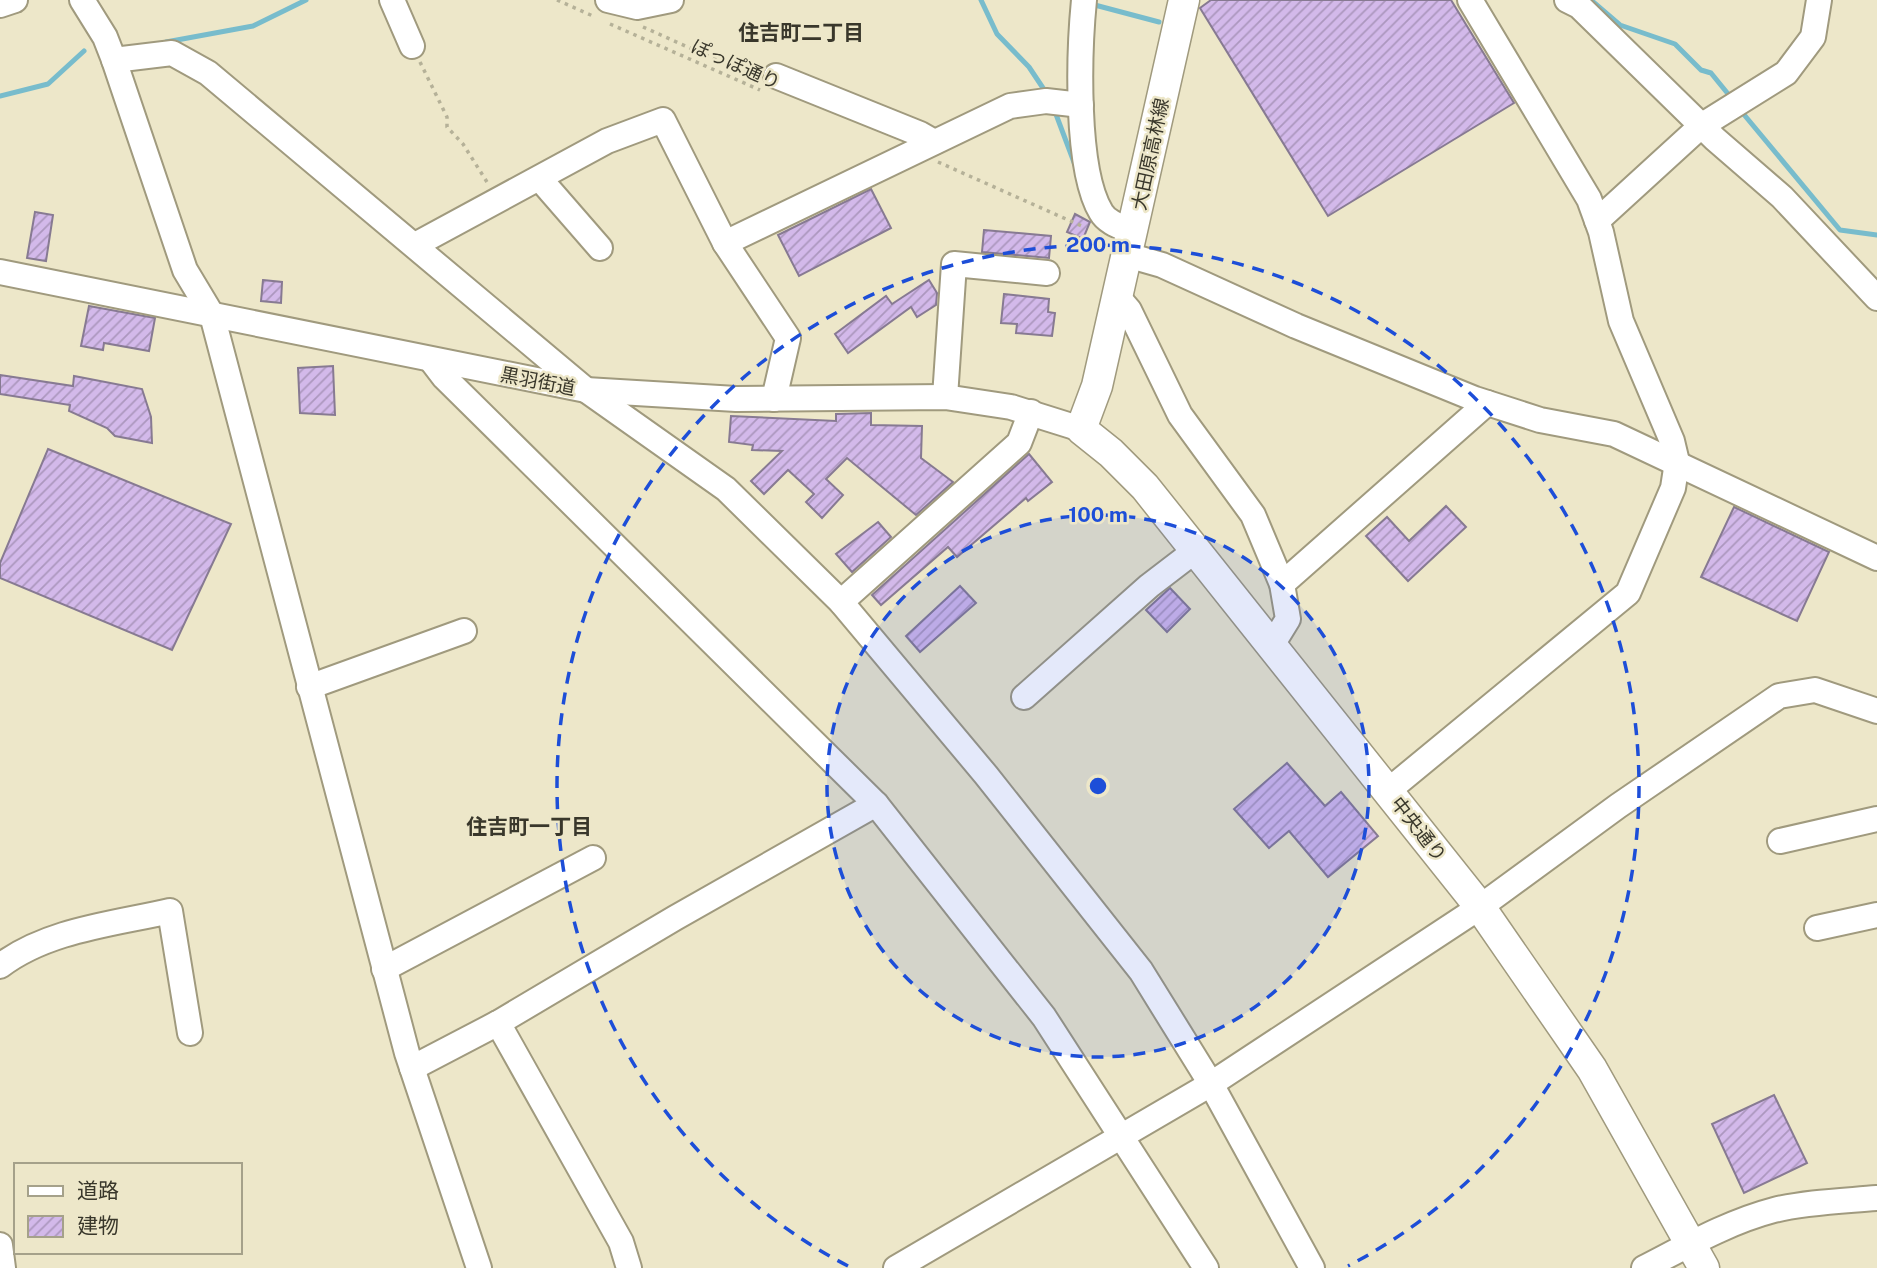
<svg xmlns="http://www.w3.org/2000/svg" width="1877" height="1268" viewBox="0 0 1877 1268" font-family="'Public Sans','Noto Sans JP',sans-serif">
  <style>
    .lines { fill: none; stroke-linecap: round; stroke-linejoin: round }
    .stream { stroke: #78bccc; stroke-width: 5 }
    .building { fill: url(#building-hatch); stroke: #877a92; stroke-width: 2 }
    .minor-casing { stroke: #a09a7e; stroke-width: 28 }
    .major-casing { stroke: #a09a7e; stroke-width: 33 }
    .path { stroke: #b5b198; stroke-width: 3.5; stroke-dasharray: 3.5 5; stroke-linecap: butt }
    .minor { stroke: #fff; stroke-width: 24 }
    .major { stroke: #fff; stroke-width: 30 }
    .ring { fill: none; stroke: #1d4ed8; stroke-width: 3.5; stroke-dasharray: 12 9 }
    .labels { text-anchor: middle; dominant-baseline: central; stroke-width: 5; stroke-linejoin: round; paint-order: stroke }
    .street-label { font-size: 19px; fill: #39372b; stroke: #ede7c9 }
    .neighbourhood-label { font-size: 21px; font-weight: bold; fill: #39372b; stroke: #ede7c9 }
    .centre { fill: #1d4ed8; stroke: #ede7c9; stroke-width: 3.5 }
    .ring-label { font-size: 21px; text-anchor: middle; font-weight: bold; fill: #1d4ed8; stroke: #ede7c9; stroke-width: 5; stroke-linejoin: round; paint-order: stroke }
  </style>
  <defs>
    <pattern id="building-hatch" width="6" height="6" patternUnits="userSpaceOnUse" patternTransform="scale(1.75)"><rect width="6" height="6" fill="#d3b9ea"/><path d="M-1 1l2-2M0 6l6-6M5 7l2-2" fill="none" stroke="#ac97be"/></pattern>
  </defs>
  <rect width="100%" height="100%" fill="#ede7c9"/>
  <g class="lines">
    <g class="stream">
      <path d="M981 0 997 34 1029 67 1047 94"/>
      <path d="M1591 0 1620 25 1675 44 1701 70 1711 73 1733 100"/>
      <path d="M1091 4 1159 22"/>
      <path d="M166 42 253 26 306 0"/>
      <path d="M0 96 48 84 84 51"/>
      <path d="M1054 109 1075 165"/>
      <path d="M1741 111 1840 230 1877 235"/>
    </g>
  </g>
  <g class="building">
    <path d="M1211 0H1451L1514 103 1328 216 1200 8Z"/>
    <path d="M871 189 891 228 799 276 778 235Z"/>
    <path d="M35 212 53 215 46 261 27 258Z"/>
    <path d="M1075 214 1090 222 1083 239 1067 232Z"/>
    <path d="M984 230 1051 236 1049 258 982 252Z"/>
    <path d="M263 280 282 282 281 303 261 301Z"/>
    <path d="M929 280 937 293 936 305 917 317 911 307 848 353 835 334 886 296 892 304Z"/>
    <path d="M1004 294 1049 299 1048 312 1055 313 1052 336 1016 333 1017 324 1001 323Z"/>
    <path d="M89 306 155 318 149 351 104 343 103 350 81 346Z"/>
    <path d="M333 366 335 415 300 413 298 368Z"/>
    <path d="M0 375 73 386 74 376 142 389 151 417 152 443 115 436 107 428 69 411 70 405 0 394Z"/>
    <path d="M871 413V425L922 426 921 458 953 482 916 515 847 458 826 479 843 495 822 518 806 502 814 494 788 470 764 494 751 481 782 451 752 450 753 445 729 442 731 416 836 421V414Z"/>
    <path d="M48 449 231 524 172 650 0 578V563Z"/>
    <path d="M1029 454 1052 482 1028 501 1026 498 957 557 948 547 881 605 872 595Z"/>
    <path d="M1446 506 1466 527 1408 581 1366 536 1387 517 1409 541Z"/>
    <path d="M1734 507 1829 552 1797 621 1701 577Z"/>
    <path d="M878 522 891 537 852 572 836 554Z"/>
    <path d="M960 586 976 603 920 652 906 636Z"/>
    <path d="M1170 588 1190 609 1167 632 1146 610Z"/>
    <path d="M1287 763 1325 806 1341 792 1378 836 1328 877 1289 831 1269 848 1234 809Z"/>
    <path d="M1774 1095 1807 1163 1744 1193 1712 1124Z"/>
  </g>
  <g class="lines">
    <defs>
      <g id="minor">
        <path d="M82 0 105 37 114 60 185 270 212 315 407 1053 479 1268"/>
        <path d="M392 0 412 46"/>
        <path d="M608 0 637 7 671 0"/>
        <path d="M1084 0C1079 51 1075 169 1101 212 1107 223 1122 227 1133 232"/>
        <path d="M1567 0 1579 6 1715 139 1782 197 1877 298"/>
        <path d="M0 5 15 0"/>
        <path d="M114 60 172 53 208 73 586 390 726 489 841 602 986 775 1141 971 1211 1084 1312 1268"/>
        <path d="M776 76 920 134 934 142"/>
        <path d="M540 179 600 248"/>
        <path d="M1597 221 1701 126 1786 73 1813 37 1819 0"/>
        <path d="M725 243 1010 106 1046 101 1081 105"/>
        <path d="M415 245 607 141 663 120 725 243 788 338 774 399"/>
        <path d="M1127 255 1162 265 1296 326 1475 399 1540 420 1614 434 1877 558"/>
        <path d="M0 272 586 390 736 399 945 397 1011 407 1081 429"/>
        <path d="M1117 296 1129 310 1180 415 1253 515 1282 584 1288 619 1272 645"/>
        <path d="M431 360 444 377 876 804 1044 1017 1206 1268"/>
        <path d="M945 397 954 264 1047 273"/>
        <path d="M1282 584 1487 403"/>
        <path d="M841 602 1019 443 1031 412"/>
        <path d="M309 687 464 631"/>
        <path d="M1024 697 1149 586 1196 550"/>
        <path d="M1389 790 1628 593 1673 488 1677 462 1672 441 1621 321 1601 232 1589 199 1470 0"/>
        <path d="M1780 841 1877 819"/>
        <path d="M1817 928 1877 915"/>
        <path d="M0 966C47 930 113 924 170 911L190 1033"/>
        <path d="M384 969 593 858"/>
        <path d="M498 1023 621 1242 629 1268"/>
        <path d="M412 1068 498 1023 675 918 876 804"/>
        <path d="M0 1245 3 1268"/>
        <path d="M896 1268 1211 1084 1480 907 1618 806 1779 696 1815 690 1877 711"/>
        <path d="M1644 1268C1685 1247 1728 1222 1774 1210 1807 1202 1843 1201 1877 1198"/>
      </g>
      <path id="major" d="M1184 0 1097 386 1081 429 1111 453 1145 487 1480 907 1592 1069 1704 1268"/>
    </defs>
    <use href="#minor" class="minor-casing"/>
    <use href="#major" class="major-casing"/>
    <g class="path">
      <path d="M557 0 593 16"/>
      <path d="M610 24 760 90"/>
      <path d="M643 27 757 78"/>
      <path d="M420 62 447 117V127L463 144 487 182"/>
      <path d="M938 162 1084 227"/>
    </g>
    <use href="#minor" class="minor"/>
    <use href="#major" class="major"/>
  </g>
  <circle cx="1098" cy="786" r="271" fill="#1d4ed8" fill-opacity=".12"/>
  <g class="ring">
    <circle cx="1098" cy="786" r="271"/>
    <path d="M848 1266A541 541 0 1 1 1348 1266"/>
  </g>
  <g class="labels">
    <g class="street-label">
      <text transform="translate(736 64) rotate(24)">ぽっぽ通り</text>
      <text transform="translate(1150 154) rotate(-78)">大田原高林線</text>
      <text transform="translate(538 381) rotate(11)">黒羽街道</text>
      <text transform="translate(1419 829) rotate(52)">中央通り</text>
    </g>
    <g class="neighbourhood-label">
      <text x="801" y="32">住吉町二丁目</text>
      <text x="529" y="826">住吉町一丁目</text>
    </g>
  </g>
  <circle cx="1098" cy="786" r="10" class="centre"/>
  <g class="ring-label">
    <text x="1098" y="252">200 m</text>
    <text x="1098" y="522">100 m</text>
  </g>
  <rect x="14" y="1163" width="228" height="91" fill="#ede7c9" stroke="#a5a18a" stroke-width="2"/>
  <rect x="28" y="1186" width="35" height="10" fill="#ffffff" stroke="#a5a18a" stroke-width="2"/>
  <text x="77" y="1198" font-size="21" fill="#39372b">道路</text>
  <rect x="28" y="1216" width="35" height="21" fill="url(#building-hatch)" stroke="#a5a18a" stroke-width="2"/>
  <text x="77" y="1233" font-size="21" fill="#39372b">建物</text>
</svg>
